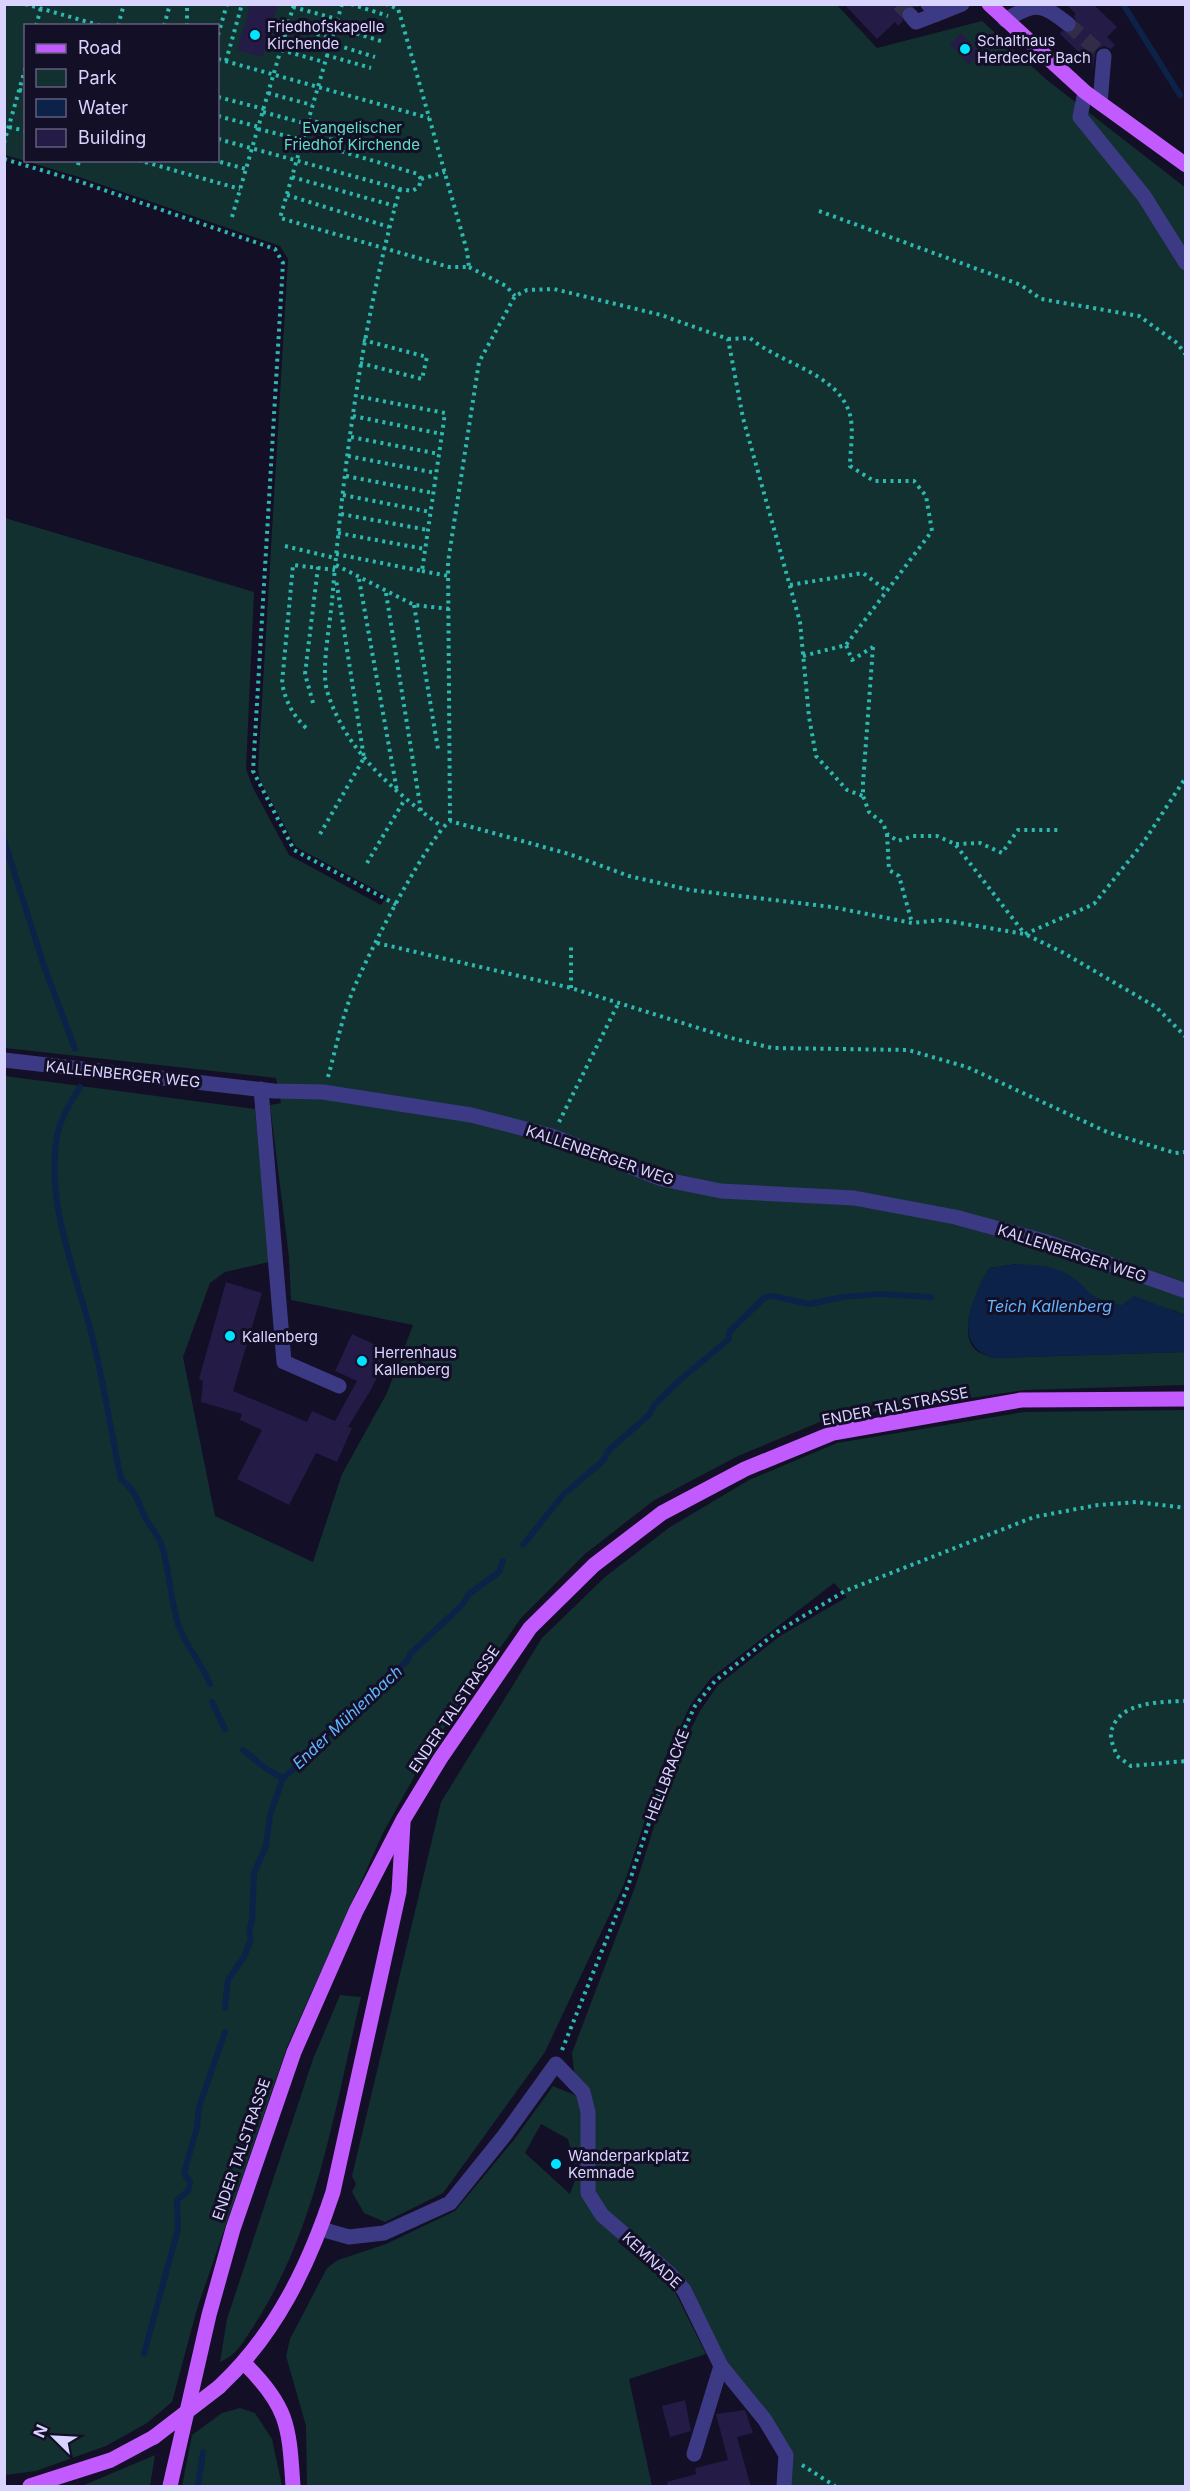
<svg xmlns="http://www.w3.org/2000/svg" width="1190" height="2491" viewBox="0 0 1190 2491" font-family="Inter,sans-serif">
  <style>
    .green { fill: #12302f; fill-rule: evenodd }
    .water { fill: #0c2248 }
    .lines { fill: none; stroke-linecap: round; stroke-linejoin: round }
    .stream { stroke: #0c2248; stroke-width: 6 }
    .building { fill: #241b47 }
    .minor-tunnel { stroke: #312d47; stroke-width: 15; stroke-dasharray: 15 8; stroke-linecap: butt }
    .path { stroke: #2fb8b0; stroke-width: 4; stroke-dasharray: 3 4.5; stroke-linecap: butt }
    .minor { stroke: #3d3a85; stroke-width: 15 }
    .major { stroke: #c25bff; stroke-width: 15 }
    .major-bridge { stroke: #c25bff; stroke-width: 15 }
    .poi-dot { fill: #00e5ff; stroke: #130f26; stroke-width: 2 }
    .labels { text-anchor: middle; dominant-baseline: central; stroke-width: 6; stroke-linejoin: round; paint-order: stroke }
    .poi-label { font-size: 15px; fill: #d9d4ff; stroke: #130f26; text-anchor: start }
    .park-label { font-size: 15px; fill: #5fe0c0; stroke: #130f26 }
    .street-label { font-size: 15px; fill: #d9d4ff; stroke: #130f26 }
    .water-label { font-size: 16px; font-style: italic; fill: #62b6ff; stroke: #130f26 }
  </style>
  <rect width="100%" height="100%" fill="#130f26"/>
  <g class="green">
    <path d="M4 5H837L877 48 982 21 1047 80 1186 188 1185 1315 1173 1310 1109 1304 1087 1293 1069 1275 1017 1264 989 1268C979 1286 955 1334 977 1351 981 1354 988 1356 994 1358L1185 1352V1385L1025 1390 827 1419 738 1456 653 1501 585 1554 521 1618 430 1748 383 1833 287 2047 197 2309 172 2402 147 2423 106 2446 36 2471 5 2475V1076L255 1109 269 1262 225 1272 210 1283 183 1357 215 1516 313 1562 342 1474 387 1393 413 1325 291 1300 289 1257 270 1105 281 1103 276 1078 5 1048V518L254 592 246 769 253 788 289 855 381 905 387 896 296 847 260 781 258 769 288 259 280 246 79 177 5 155ZM26 26H218V160H26Z"/>
    <path d="M1185 1410V2486H790L769 2417 725 2362 684 2279 625 2231 618 2242 673 2288 706 2354 629 2379 652 2486H307L306 2426 286 2356 290 2339 327 2268 338 2260 386 2244 455 2211 513 2141 553 2086 577 2096 572 2053 635 1887 675 1760 700 1711 718 1685 780 1636 847 1597 834 1583 711 1678 691 1704 666 1756 624 1884 545 2052 443 2193 385 2222 364 2213 352 2192 356 2184 352 2176 441 1802 542 1638 605 1577 670 1527 749 1480 837 1443 1024 1412ZM541 2124 568 2139 577 2175 570 2194 525 2153Z"/>
    <path d="M340 1995 361 1997C335 2108 317 2230 253 2327 243 2342 237 2355 220 2362L227 2319 313 2059Z"/>
    <path d="M240 2408 255 2413 272 2439 282 2486H182L192 2435 222 2413Z"/>
    <path d="M155 2455 150 2486H82Z"/>
  </g>
  <path class="water" d="M1017 1264C1034 1265 1054 1265 1069 1275 1091 1288 1089 1303 1122 1305L1134 1296 1185 1315V1352L994 1358C949 1345 973 1296 989 1268Z"/>
  <g class="lines">
    <g class="stream">
      <path d="M1123 4 1180 95"/>
      <path d="M4 840 44 966 75 1049"/>
      <path d="M80 1087C71 1101 60 1120 57 1136 45 1202 76 1273 92 1336 104 1383 111 1432 121 1479 138 1494 136 1499 145 1517 150 1527 158 1535 162 1546 170 1572 170 1600 179 1627 187 1648 202 1663 210 1684"/>
      <path d="M523 1545 563 1495 603 1461 609 1450 649 1415 655 1404 681 1379 729 1339V1332L765 1297 773 1296 809 1304 843 1297 879 1294 931 1297"/>
      <path d="M212 1702 225 1729"/>
      <path d="M243 1750 268 1770 283 1778"/>
      <path d="M225 2008 228 1980 244 1957 251 1939 249 1931 252 1920 254 1873 266 1846 270 1815 283 1778 311 1754 330 1732 407 1661 410 1654 462 1605 469 1594 499 1572 503 1561"/>
      <path d="M144 2354 178 2229 177 2200 188 2191 190 2182 184 2173 197 2127 199 2107 225 2032"/>
      <path d="M198 2486 203 2452"/>
    </g>
  </g>
  <g class="building">
    <path d="M251 4H278L262 57 237 50Z"/>
    <path d="M844 4H918L919 7H904L901 12 903 21 898 26 895 22 877 39Z"/>
    <path d="M1066 4H1093L1117 27 1107 37 1115 45 1111 49 1104 46 1096 50 1093 66 1060 34 1062 31 1072 33 1078 26 1074 16 1076 14Z"/>
    <path d="M961 33 980 53 969 64 950 44Z"/>
    <path d="M226 1282 262 1293 233 1391 307 1422 312 1411 335 1421 357 1381 335 1371 352 1334 389 1351 372 1388 348 1427 352 1428 337 1462 316 1453 289 1505 237 1479 262 1430 240 1420 242 1414 201 1402 203 1381 199 1379Z"/>
    <path d="M685 2400 691 2431 670 2437 662 2406Z"/>
    <path d="M745 2410 753 2433 737 2437 751 2487H668L667 2482 696 2474 695 2468 728 2460 716 2414Z"/>
  </g>
  <g class="lines">
    <g class="minor-tunnel">
      <path d="M899 4 910 15"/>
      <path d="M1068 24 1104 56"/>
    </g>
    <g class="path">
      <path d="M25 4 102 26"/>
      <path d="M342 4 280 218 449 267H469L467 251 400 15 398 9 386 4"/>
      <path d="M351 4 388 16"/>
      <path d="M293 7 337 19"/>
      <path d="M36 26 42 4"/>
      <path d="M118 26 124 4"/>
      <path d="M164 26 170 4"/>
      <path d="M187 26V4"/>
      <path d="M288 26 331 38"/>
      <path d="M335 27 381 41"/>
      <path d="M218 35 227 4"/>
      <path d="M330 43 375 57"/>
      <path d="M281 50 324 62"/>
      <path d="M326 55 371 68"/>
      <path d="M218 59 429 118"/>
      <path d="M226 61 242 4"/>
      <path d="M19 90 26 91"/>
      <path d="M268 93 312 105"/>
      <path d="M218 97 264 109"/>
      <path d="M263 112 307 124"/>
      <path d="M218 116 259 127"/>
      <path d="M9 127 26 131"/>
      <path d="M258 129 303 140"/>
      <path d="M218 139 400 189 412 191 419 187 421 179 418 174 330 148 333 126 309 120"/>
      <path d="M4 143 26 66"/>
      <path d="M4 159 78 181 275 249 283 263 253 771 294 850 397 905"/>
      <path d="M138 160 240 189"/>
      <path d="M213 160 246 169"/>
      <path d="M78 165 79 160"/>
      <path d="M292 177 395 206"/>
      <path d="M421 179 445 172"/>
      <path d="M400 189C362 323 344 461 332 601 330 625 321 669 327 691 346 752 393 790 442 827"/>
      <path d="M287 195 389 227"/>
      <path d="M819 211 1021 285 1041 299 1139 316 1177 343 1186 355"/>
      <path d="M232 217 294 4"/>
      <path d="M469 267 506 286 515 296"/>
      <path d="M728 339 750 338C780 364 839 373 850 415 854 430 850 451 850 466L874 481H914L926 496 932 531 846 645"/>
      <path d="M360 363 422 379 427 357 363 340"/>
      <path d="M353 416 442 434"/>
      <path d="M351 437 439 454"/>
      <path d="M348 456 436 473"/>
      <path d="M346 476 433 493"/>
      <path d="M343 495 430 512"/>
      <path d="M341 514 428 530"/>
      <path d="M338 533 425 549"/>
      <path d="M285 546 335 558"/>
      <path d="M336 554 422 571 445 413 356 396"/>
      <path d="M336 565 414 605 450 609"/>
      <path d="M422 571 449 576"/>
      <path d="M359 579 397 791"/>
      <path d="M790 585 863 573 887 591"/>
      <path d="M386 593 421 811"/>
      <path d="M414 605 438 749"/>
      <path d="M873 647 863 783V796L869 812 883 823 887 834 898 841 913 836H937L955 844 1024 933"/>
      <path d="M803 656 846 645 852 660 873 647"/>
      <path d="M313 703 305 674 318 567"/>
      <path d="M306 728C292 714 286 702 282 683L293 565 335 570"/>
      <path d="M450 821 448 562 479 362 515 296 527 290 554 289 661 315 728 339 743 418 800 622 809 717 816 756 847 790 863 796"/>
      <path d="M320 834 364 758 336 579"/>
      <path d="M887 834 889 870 899 876 912 923"/>
      <path d="M956 844 980 843 1002 853 1018 830H1058"/>
      <path d="M367 863 405 799"/>
      <path d="M1025 934 1094 904 1143 843 1186 777"/>
      <path d="M377 943 571 988 727 1037 772 1048 908 1050 967 1067 1107 1132 1175 1153 1186 1152"/>
      <path d="M571 988V945"/>
      <path d="M328 1077C335 1052 340 1026 349 1001 360 968 426 840 450 821L569 854 629 876 690 890 832 907 912 923 941 920 1025 934 1062 952 1156 1007 1186 1037"/>
      <path d="M559 1122 618 1004"/>
      <path d="M1186 1701C1161 1702 1117 1701 1111 1733 1110 1740 1115 1750 1117 1756L1131 1766 1186 1761"/>
      <path d="M562 2050 628 1886 671 1757 695 1706 715 1681 777 1632 845 1591 1034 1517 1098 1505 1137 1502 1186 1508"/>
      <path d="M802 2465 835 2486"/>
    </g>
    <g class="minor">
      <path d="M928 4 937 14 962 4"/>
      <path d="M910 15 916 22 937 14"/>
      <path d="M1005 20C1036 3 1040 2 1068 24"/>
      <path d="M1085 92 1080 117 1144 196 1186 263"/>
      <path d="M1100 103 1104 56"/>
      <path d="M4 1060 274 1091 323 1092 471 1115 552 1136 662 1179 721 1191 854 1198 955 1217 1047 1242 1186 1291"/>
      <path d="M261 1089 284 1362 339 1386"/>
      <path d="M321 2229 349 2237 384 2233 450 2203 504 2136 556 2064 583 2092 588 2112V2193L602 2215 669 2273 684 2290 721 2366 765 2420 786 2455 784 2486"/>
      <path d="M694 2454 721 2366"/>
    </g>
    <g class="major">
      <path d="M989 4 1085 92 1186 165"/>
      <path d="M244 2363C289 2407 289 2427 293 2486"/>
      <path d="M219 2387C276 2334 309 2265 333 2192L399 1892 403 1823"/>
      <path d="M30 2486 111 2460 154 2437"/>
      <path d="M170 2486 209 2315 233 2229 294 2052 356 1911 403 1820 440 1759 530 1628 594 1565 662 1513 745 1469 833 1433 1021 1400 1186 1399"/>
    </g>
    <path class="major-bridge" d="M154 2437 219 2387"/>
  </g>
  <g class="poi-dot">
    <circle cx="255" cy="35" r="6"/>
    <circle cx="965" cy="49" r="6"/>
    <circle cx="230" cy="1336" r="6"/>
    <circle cx="362" cy="1361" r="6"/>
    <circle cx="556" cy="2164" r="6"/>
  </g>
  <g class="labels">
    <g class="poi-label">
      <text x="267" y="26">Friedhofskapelle<tspan x="267" dy="17">Kirchende</tspan></text>
      <text x="977" y="40">Schalthaus<tspan x="977" dy="17">Herdecker Bach</tspan></text>
      <text x="242" y="1336">Kallenberg</text>
      <text x="374" y="1352">Herrenhaus<tspan x="374" dy="17">Kallenberg</tspan></text>
      <text x="568" y="2155">Wanderparkplatz<tspan x="568" dy="17">Kemnade</tspan></text>
    </g>
    <g class="park-label">
      <text x="352" y="127">Evangelischer<tspan x="352" dy="17">Friedhof Kirchende</tspan></text>
    </g>
    <g class="street-label">
      <text transform="translate(123 1074) rotate(6)">KALLENBERGER WEG</text>
      <text transform="translate(600 1155) rotate(19)">KALLENBERGER WEG</text>
      <text transform="translate(1072 1253) rotate(18)">KALLENBERGER WEG</text>
      <text transform="translate(895 1406) rotate(-11)">ENDER TALSTRASSE</text>
      <text transform="translate(454 1709) rotate(-56)">ENDER TALSTRASSE</text>
      <text transform="translate(667 1775) rotate(-69)">HELLBRACKE</text>
      <text transform="translate(241 2149) rotate(-71)">ENDER TALSTRASSE</text>
      <text transform="translate(652 2260) rotate(43)">KEMNADE</text>
    </g>
    <g class="water-label">
      <text x="1049" y="1306">Teich Kallenberg</text>
      <text transform="translate(347 1717) rotate(-43)">Ender Mühlenbach</text>
    </g>
  </g>
  <rect width="1190" height="2491" fill="none" stroke="#d9d4ff" stroke-width="12"/>
  <rect x="24" y="24" width="195" height="138" fill="#130f26" stroke="#625e7d" stroke-width="1.5"/>
  <rect x="36" y="44" width="30" height="9" fill="#c25bff" stroke="#625e7d" stroke-width="1.5"/>
  <text x="78" y="54" font-size="18" fill="#d9d4ff">Road</text>
  <rect x="36" y="69" width="30" height="18" fill="#12302f" stroke="#625e7d" stroke-width="1.5"/>
  <text x="78" y="84" font-size="18" fill="#d9d4ff">Park</text>
  <rect x="36" y="99" width="30" height="18" fill="#0c2248" stroke="#625e7d" stroke-width="1.5"/>
  <text x="78" y="114" font-size="18" fill="#d9d4ff">Water</text>
  <rect x="36" y="129" width="30" height="18" fill="#241b47" stroke="#625e7d" stroke-width="1.5"/>
  <text x="78" y="144" font-size="18" fill="#d9d4ff">Building</text>
  <g transform="translate(54 2437) rotate(294)" stroke="#130f26" stroke-width="4.5" paint-order="stroke">
  <path d="M0-4.5L10 22L0 15L-10 22Z" fill="#d9d4ff"/>
  <text y="-9" font-size="16" font-weight="bold" text-anchor="middle" fill="#d9d4ff">N</text>
  </g>
</svg>
